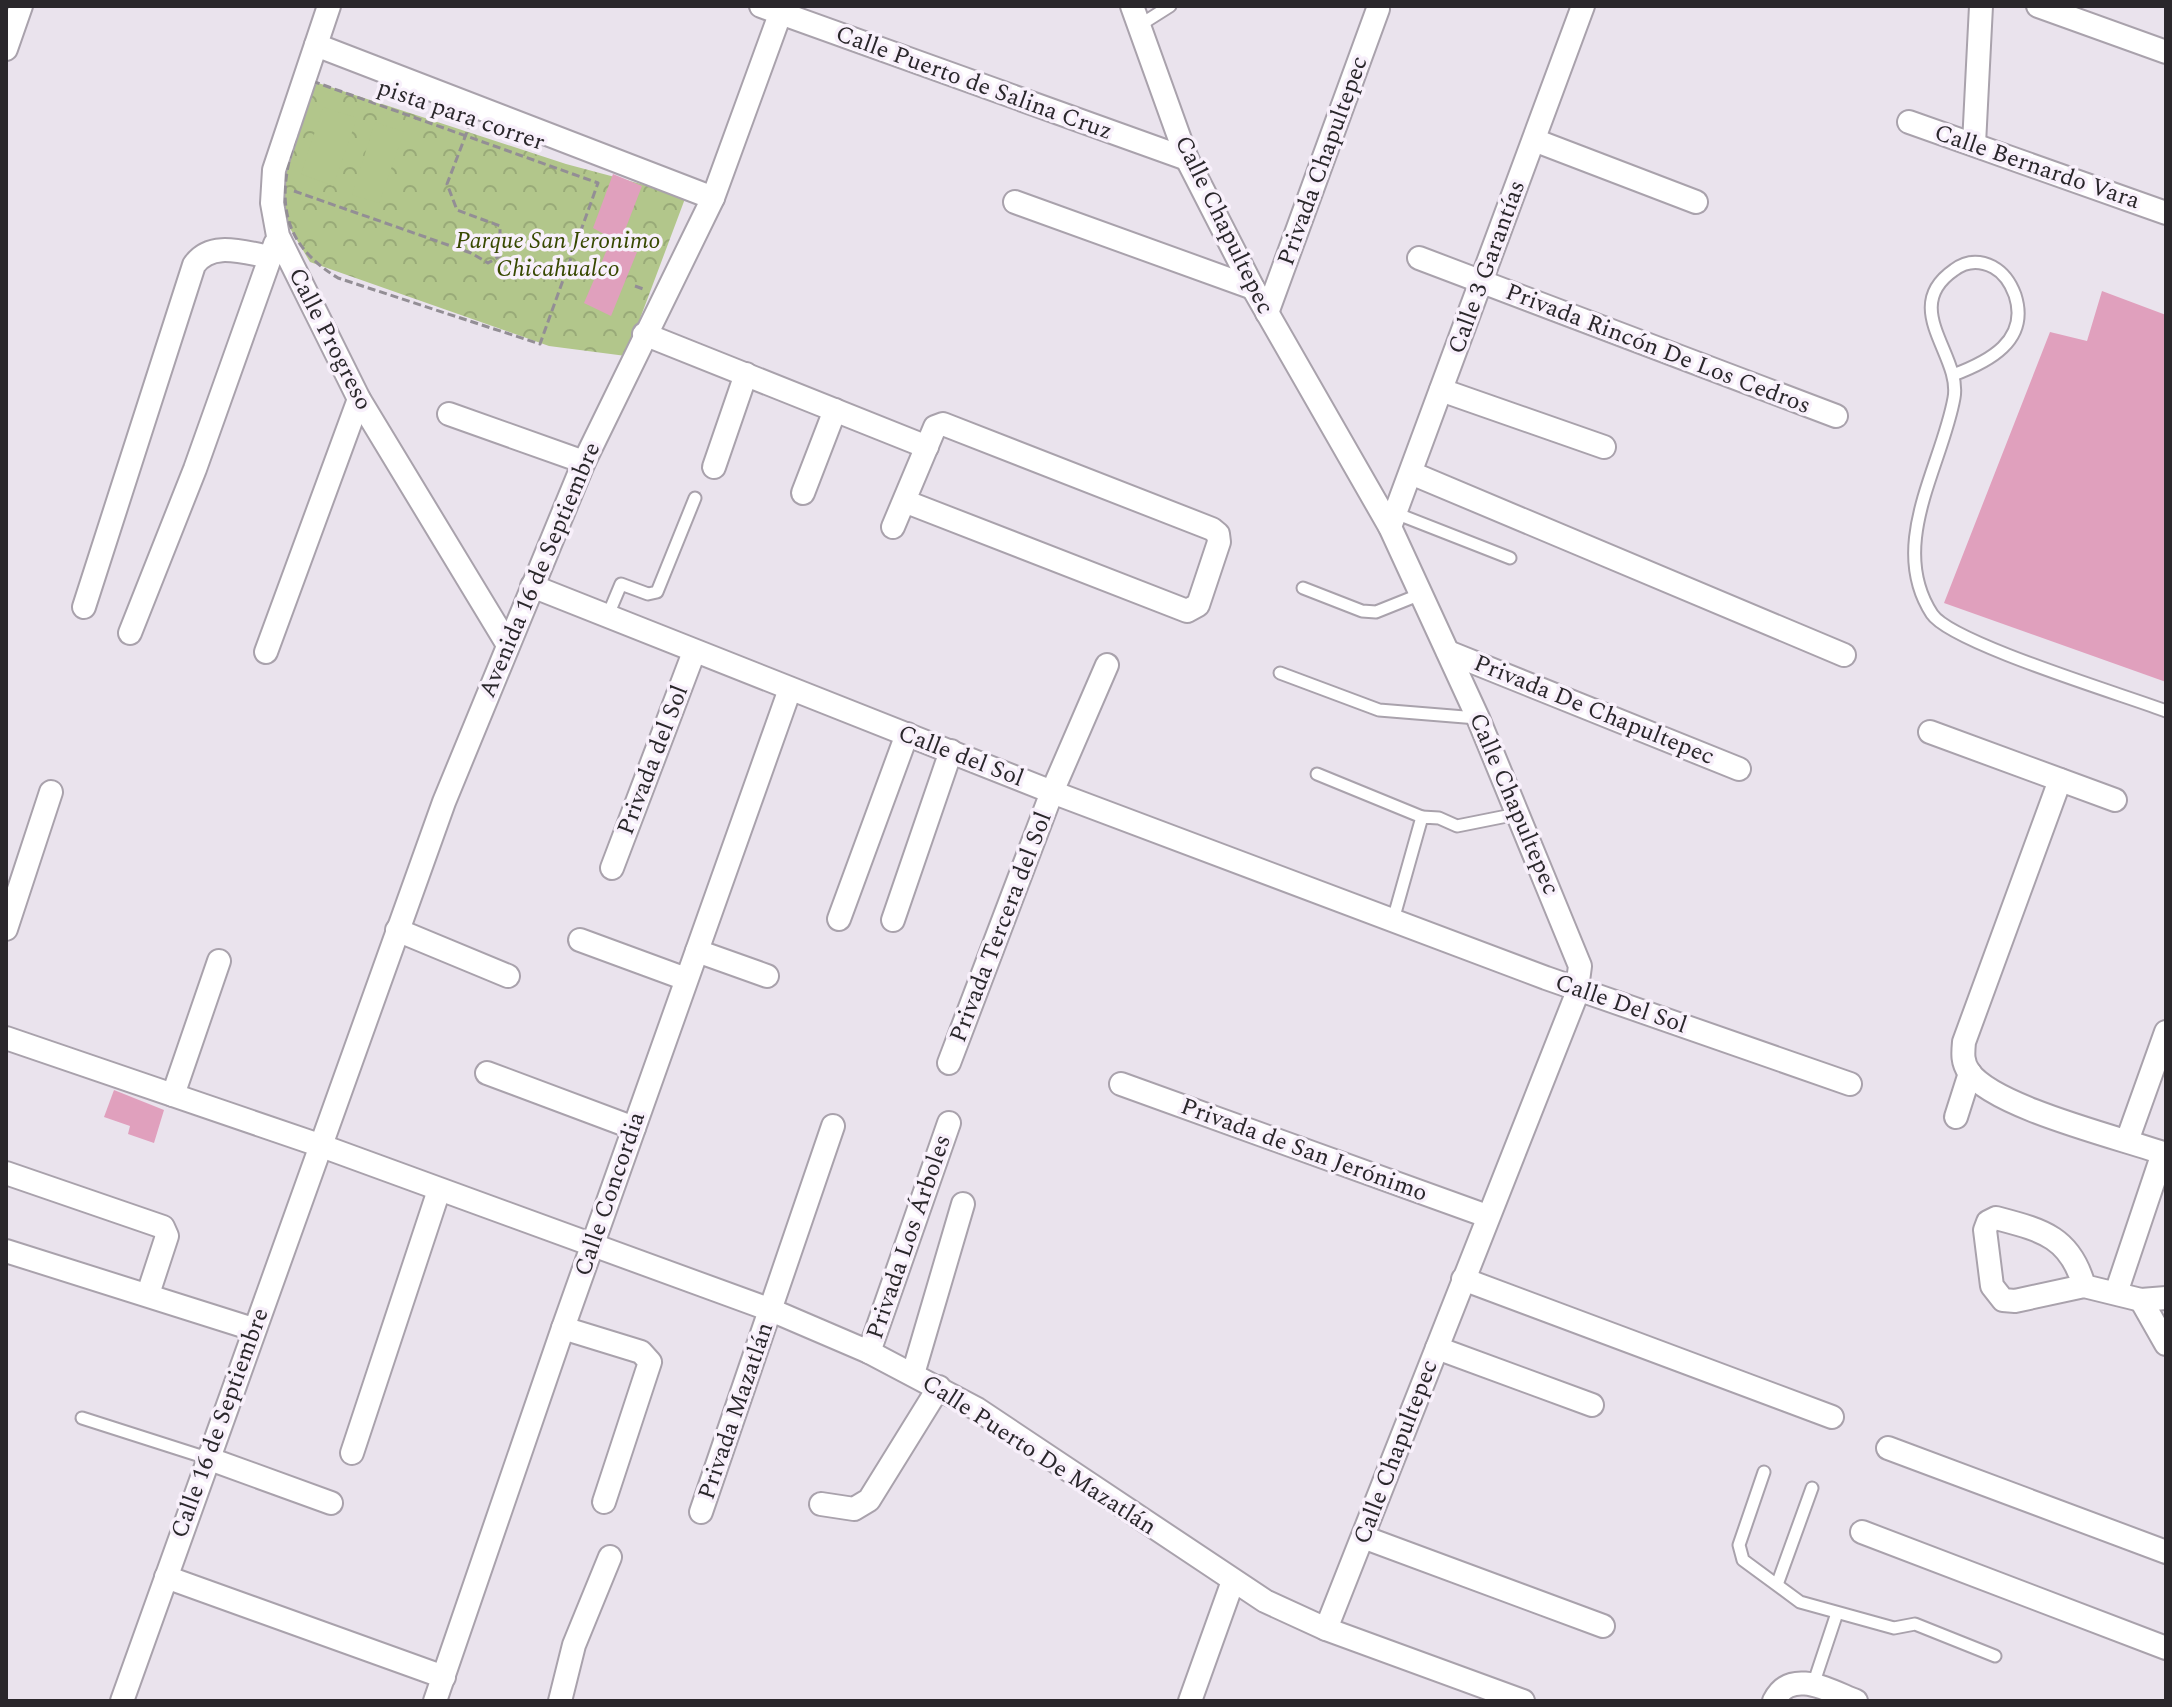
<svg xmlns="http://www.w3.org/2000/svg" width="2172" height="1707" viewBox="0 0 2172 1707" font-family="Spectral,serif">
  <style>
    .park { fill: url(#park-crowns) }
    .pitch { fill: #b2c68b }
    .building { fill: #e0a0bd }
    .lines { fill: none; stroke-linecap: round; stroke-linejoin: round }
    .service-casing { stroke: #a9a2ac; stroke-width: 15 }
    .minor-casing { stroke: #a9a2ac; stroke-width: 26 }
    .path { stroke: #938e95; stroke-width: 3; stroke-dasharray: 8 4; stroke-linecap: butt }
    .service { stroke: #fff; stroke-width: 11 }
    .minor { stroke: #fff; stroke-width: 22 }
    .labels { text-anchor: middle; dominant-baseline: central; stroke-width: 7; stroke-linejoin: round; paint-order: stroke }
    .street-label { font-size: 24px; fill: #2a272b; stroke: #f8f0fb }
    .park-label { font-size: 24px; font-style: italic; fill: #374800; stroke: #f8f0fb }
  </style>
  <defs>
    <pattern id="park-crowns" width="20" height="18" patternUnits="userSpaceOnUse" patternTransform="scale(2)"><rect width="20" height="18" fill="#b2c68b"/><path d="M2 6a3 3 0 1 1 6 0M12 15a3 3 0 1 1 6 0" fill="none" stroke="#99aa78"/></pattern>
  </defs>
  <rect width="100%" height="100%" fill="#eae3ed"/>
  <path class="park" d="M312 81 566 164 686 196 626 356 549 346 310 262 288 225 280 192Z"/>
  <g class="pitch">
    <path d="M323 107 357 118 333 186 301 174Z"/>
    <path d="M375 122 404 132 379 203 352 195Z"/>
  </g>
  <g class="building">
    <path d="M613 174 642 186 620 243 593 228Z"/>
    <path d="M608 247 637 252 611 316 584 303Z"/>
    <path d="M2102 291 2166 315V682L1944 603 2050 332 2087 341Z"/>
    <path d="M114 1090 164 1110 154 1143 128 1134 130 1126 104 1117Z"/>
  </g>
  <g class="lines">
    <defs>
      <g id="service">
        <path d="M1140 25 1170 6"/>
        <path d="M1953 375C1988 362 2030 341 2015 295 2011 284 2004 273 1993 267 1979 260 1966 261 1954 270 1899 308 1962 355 1954 398 1942 466 1887 545 1932 614 1951 643 2124 695 2166 711"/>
        <path d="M1395 513 1510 558"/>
        <path d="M1303 588 1362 611 1376 612 1421 594"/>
        <path d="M608 615 621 584 648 594 657 592 695 498"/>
        <path d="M1280 673 1379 710 1477 718"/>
        <path d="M1317 774 1422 817"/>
        <path d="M1393 920 1422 817 1439 818 1457 826 1517 814"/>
        <path d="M82 1418 207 1458"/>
        <path d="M1764 1472 1739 1545 1743 1560 1800 1602 1894 1628 1915 1624 1995 1656"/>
        <path d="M1778 1582 1812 1488"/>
        <path d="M1813 1685 1837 1613"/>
      </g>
      <g id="minor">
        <path d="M329 6 274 170 272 203 278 236 359 399 508 645"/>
        <path d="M761 6 1187 159"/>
        <path d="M1132 6 1187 159 1253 288 1390 527 1478 718 1580 966 1576 996 1326 1629"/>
        <path d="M2038 6 2166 52"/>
        <path d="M316 45 713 198"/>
        <path d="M6 49 21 6"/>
        <path d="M1909 122 2166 213"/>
        <path d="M1534 140 1696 202"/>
        <path d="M1974 144 1981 6"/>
        <path d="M1015 202 1253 288"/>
        <path d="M1419 258 1836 416"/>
        <path d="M1267 313 1378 9"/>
        <path d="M644 334 927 447"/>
        <path d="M1441 390 1604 447"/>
        <path d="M449 414 584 462"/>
        <path d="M714 467 746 374"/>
        <path d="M1411 473 1844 655"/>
        <path d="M803 493 835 410"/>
        <path d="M893 527 935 427 943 424 1212 529 1218 534 1219 542 1198 605 1187 611 904 501"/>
        <path d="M1390 527 1583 6"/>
        <path d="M532 586 1052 792 1546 978 1850 1084"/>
        <path d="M84 607 194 265C211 240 245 253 271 257"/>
        <path d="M130 633 195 469 275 244"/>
        <path d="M266 652 359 399"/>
        <path d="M1448 652 1739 769"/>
        <path d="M1930 732 2115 800"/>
        <path d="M2060 780 1964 1042C1963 1053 1962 1062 1969 1072 1995 1108 2121 1138 2166 1154"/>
        <path d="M612 868 694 652"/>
        <path d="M839 919 907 734"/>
        <path d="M893 920 951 751"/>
        <path d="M6 929 51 792"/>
        <path d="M397 930 508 976"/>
        <path d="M580 940 686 979"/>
        <path d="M697 951 767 976"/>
        <path d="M6 1038 319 1145 771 1310 869 1352 977 1409 1265 1601 1326 1629 1523 1701"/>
        <path d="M949 1063 1052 792 1107 665"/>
        <path d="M487 1073 634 1128"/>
        <path d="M1121 1084 1487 1216"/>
        <path d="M173 1095 219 961"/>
        <path d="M1956 1117 1970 1073"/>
        <path d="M2127 1141 2166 1032"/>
        <path d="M6 1173 163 1227 167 1236 148 1294"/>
        <path d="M6 1251 253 1329"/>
        <path d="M1463 1279 1832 1417"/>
        <path d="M2084 1286C2070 1236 2041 1230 1996 1218L1988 1222 1985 1230 1992 1286 2003 1300 2015 1301 2084 1286 2141 1300 2166 1298"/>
        <path d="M2116 1293 2163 1153"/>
        <path d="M2141 1300 2166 1344"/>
        <path d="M563 1328 641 1352 650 1362 604 1502"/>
        <path d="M1437 1348 1592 1405"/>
        <path d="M869 1352 949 1123"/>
        <path d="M913 1374 963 1204"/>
        <path d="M1888 1448 2166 1552"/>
        <path d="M352 1453 439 1190"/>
        <path d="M207 1458 331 1503"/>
        <path d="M821 1504 854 1509 869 1500 939 1387"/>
        <path d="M701 1512 833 1126"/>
        <path d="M1862 1532 2166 1648"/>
        <path d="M1363 1537 1603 1626"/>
        <path d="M166 1577 444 1677"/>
        <path d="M122 1701 444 802 584 462 713 198 783 6"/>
        <path d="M435 1701 563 1328 790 689"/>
        <path d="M560 1701 574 1645 610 1557"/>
        <path d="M1190 1701 1233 1581"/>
        <path d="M1774 1701C1791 1667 1830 1691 1856 1701"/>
      </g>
    </defs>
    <use href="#service" class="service-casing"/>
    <use href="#minor" class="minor-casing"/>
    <g class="path">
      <path d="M312 81 598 183 540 344 338 278C253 226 291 158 312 81Z"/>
      <path d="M294 191 471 253 488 263 500 256V226L457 210 447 184 470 124"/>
      <path d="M635 286 646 290"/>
    </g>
    <use href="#service" class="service"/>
    <use href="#minor" class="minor"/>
  </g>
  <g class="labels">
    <g class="street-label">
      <text transform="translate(974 83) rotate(20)">Calle Puerto de Salina Cruz</text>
      <text transform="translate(461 115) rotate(19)">pista para correr</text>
      <text transform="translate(1323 161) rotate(-70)">Privada Chapultepec</text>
      <text transform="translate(2037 167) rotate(19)">Calle Bernardo Vara</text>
      <text transform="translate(1224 225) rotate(64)">Calle Chapultepec</text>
      <text transform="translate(1487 267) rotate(-70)">Calle 3 Garantías</text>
      <text transform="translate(330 339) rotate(63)">Calle Progreso</text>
      <text transform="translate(1658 349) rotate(21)">Privada Rincón De Los Cedros</text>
      <text transform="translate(540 570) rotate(-67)">Avenida 16 de Septiembre</text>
      <text transform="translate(1594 710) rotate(22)">Privada De Chapultepec</text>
      <text transform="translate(961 756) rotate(21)">Calle del Sol</text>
      <text transform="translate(653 760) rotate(-69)">Privada del Sol</text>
      <text transform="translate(1514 804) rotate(67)">Calle Chapultepec</text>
      <text transform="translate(1001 927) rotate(-69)">Privada Tercera del Sol</text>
      <text transform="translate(1621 1004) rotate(19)">Calle Del Sol</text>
      <text transform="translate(1304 1150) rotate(20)">Privada de San Jerónimo</text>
      <text transform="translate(610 1194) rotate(-71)">Calle Concordia</text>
      <text transform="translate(909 1237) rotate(-71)">Privada Los Árboles</text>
      <text transform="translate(736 1411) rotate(-71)">Privada Mazatlán</text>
      <text transform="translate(220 1423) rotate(-70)">Calle 16 de Septiembre</text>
      <text transform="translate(1396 1452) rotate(-69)">Calle Chapultepec</text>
      <text transform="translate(1039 1455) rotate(33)">Calle Puerto De Mazatlán</text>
    </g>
    <g class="park-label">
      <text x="558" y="241">Parque San Jeronimo<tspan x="558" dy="28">Chicahualco</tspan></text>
    </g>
  </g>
  <rect width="2172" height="1707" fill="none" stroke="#2a272b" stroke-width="16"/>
</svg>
